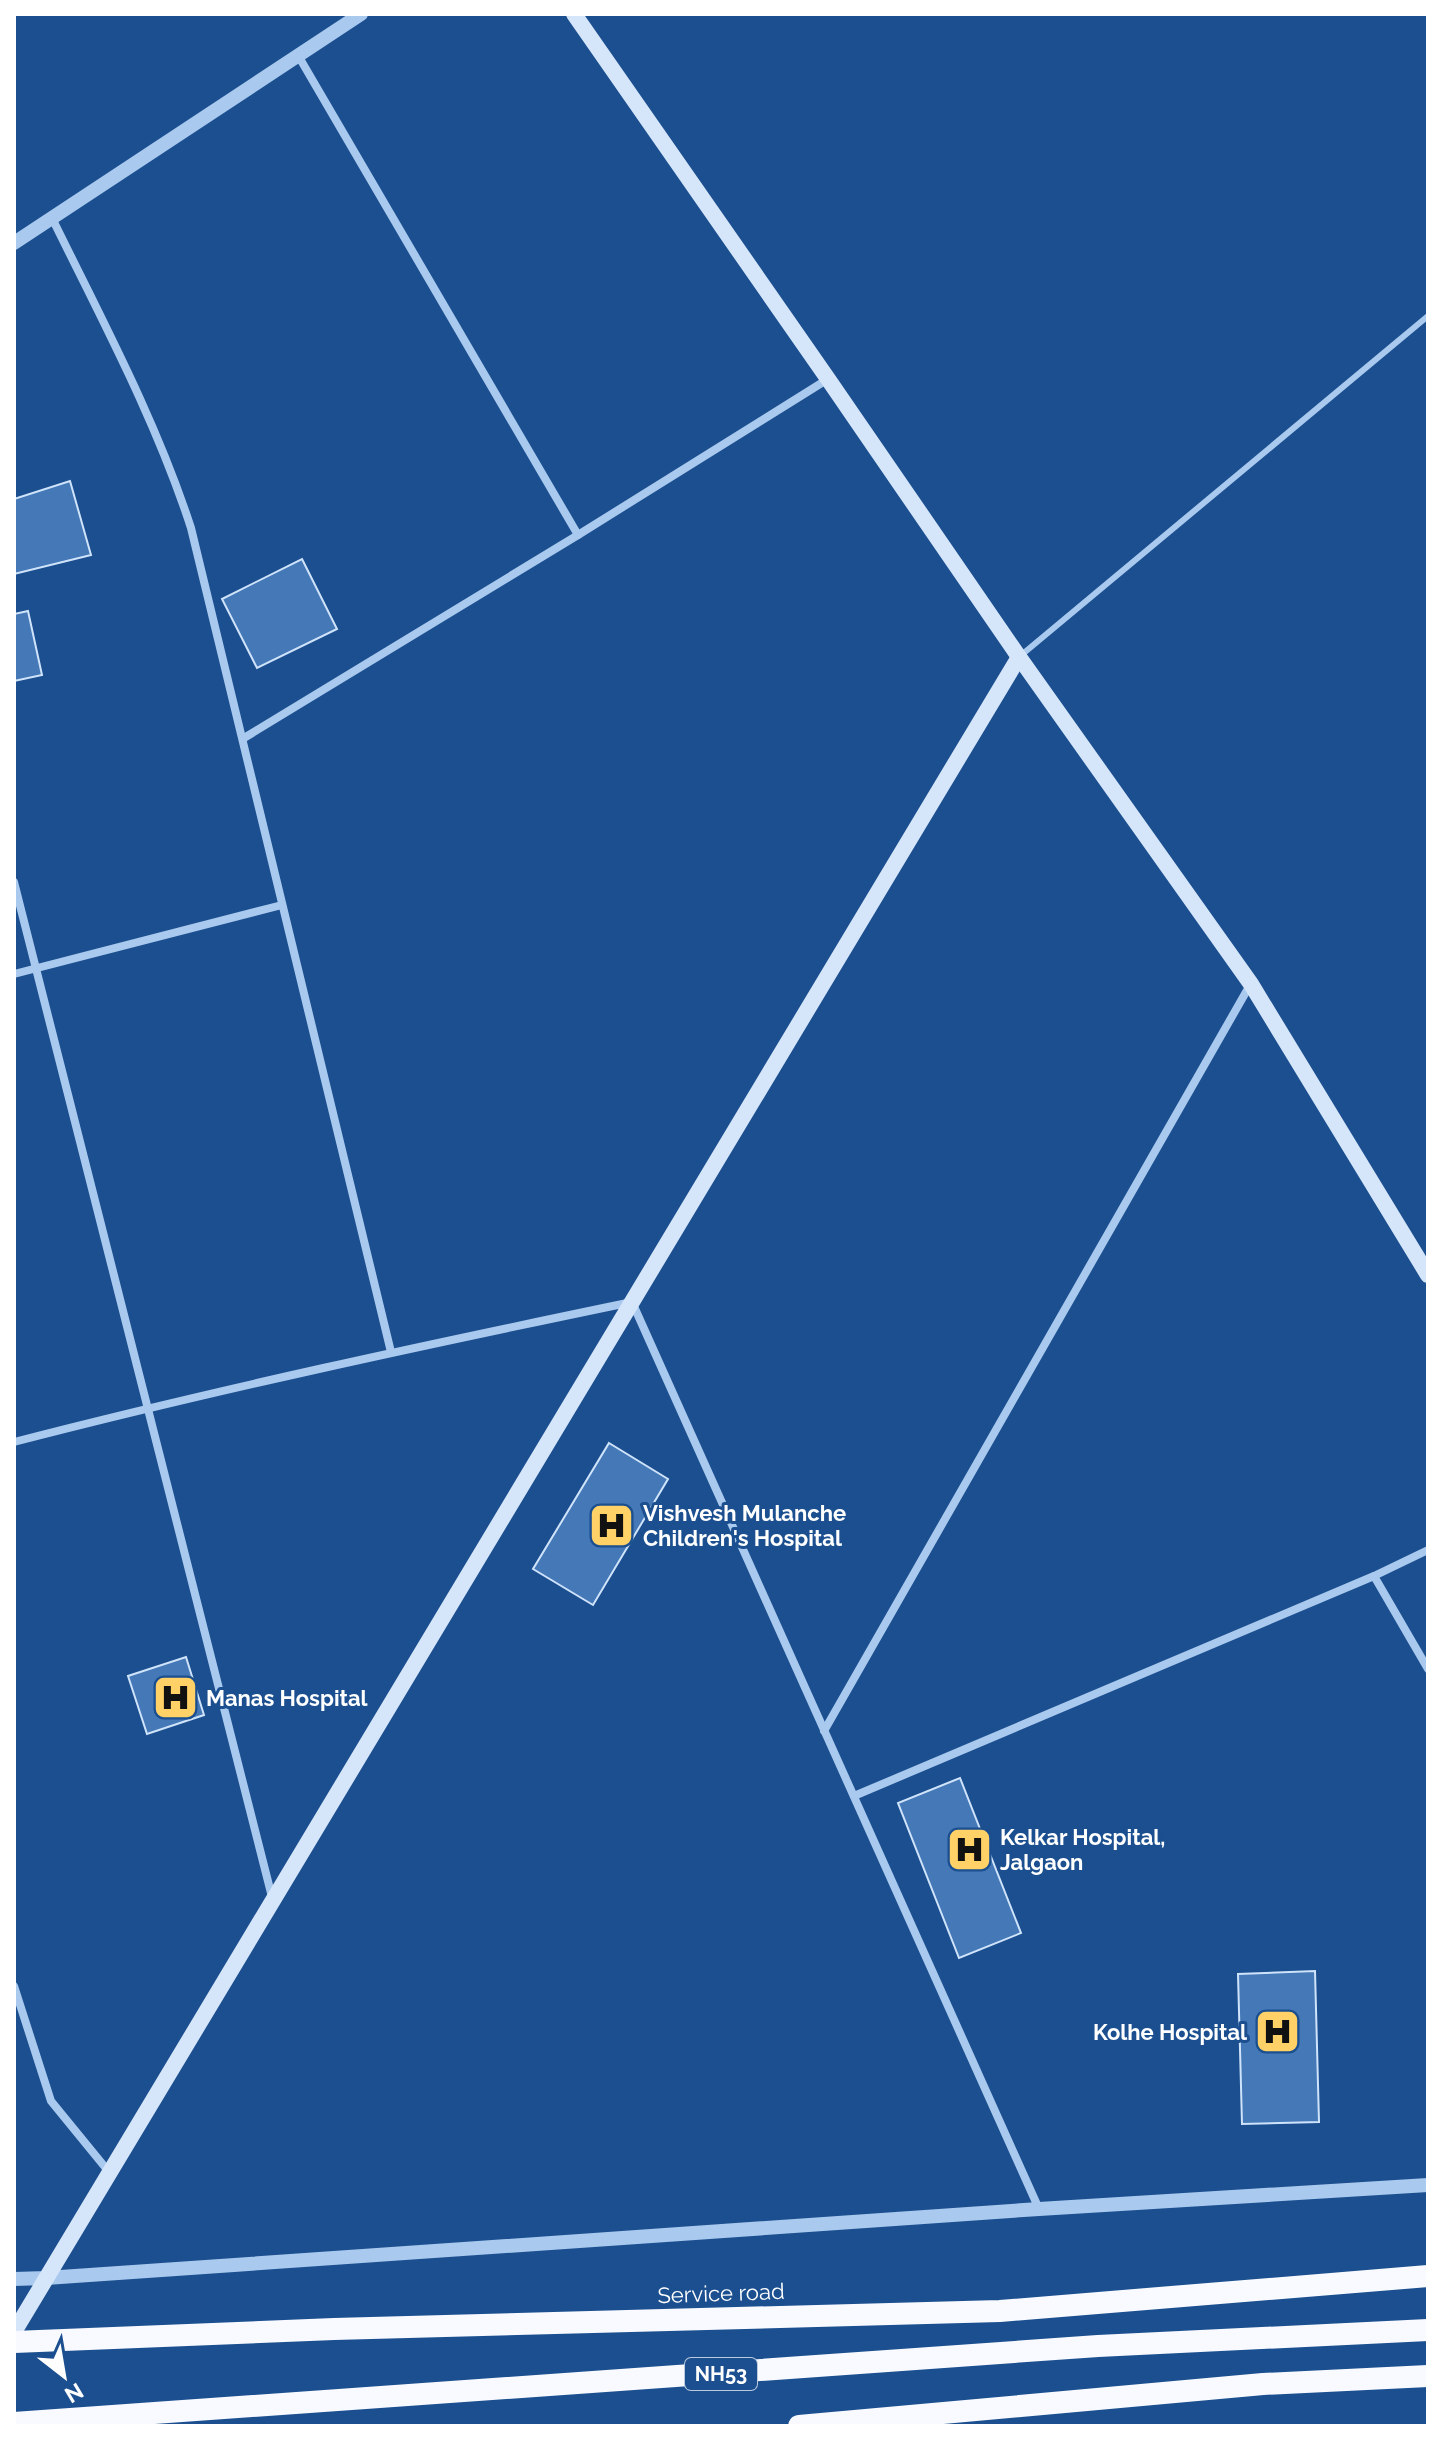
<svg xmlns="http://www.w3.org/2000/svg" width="1442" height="2440" viewBox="0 0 1442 2440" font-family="Raleway,sans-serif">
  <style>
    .building { fill: #4478b7; stroke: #cfe3fa; stroke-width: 2 }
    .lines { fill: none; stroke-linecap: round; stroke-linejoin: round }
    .service { stroke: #a9c9ee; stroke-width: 6 }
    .minor { stroke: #a9c9ee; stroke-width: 8 }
    .tertiary { stroke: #a9c9ee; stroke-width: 14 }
    .secondary { stroke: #d6e6fa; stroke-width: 16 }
    .trunk { stroke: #f8faff; stroke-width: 22 }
    .labels { text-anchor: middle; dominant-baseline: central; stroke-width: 6; stroke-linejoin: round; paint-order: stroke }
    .shield { fill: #1b4f8f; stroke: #bbcadd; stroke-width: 2 }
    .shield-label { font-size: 20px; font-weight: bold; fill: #fff }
    .poi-label { font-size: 22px; font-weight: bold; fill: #fff; stroke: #1b4f8f; text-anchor: start }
    .street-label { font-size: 22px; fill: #fff; stroke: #1b4f8f }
  </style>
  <rect width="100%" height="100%" fill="#1b4f8f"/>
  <g class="building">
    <path d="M70 481 91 555 14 574V499Z"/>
    <path d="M302 559 337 629 257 668 222 599Z"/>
    <path d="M28 611 42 675 14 681V614Z"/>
    <path d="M609 1443 668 1479 593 1605 533 1569Z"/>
    <path d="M186 1657 204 1715 147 1734 128 1676Z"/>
    <path d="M960 1778 1021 1933 959 1958 898 1803Z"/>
    <path d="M1315 1971 1319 2122 1242 2124 1238 1974Z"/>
  </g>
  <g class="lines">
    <path class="service" d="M1019 657 1428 316"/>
    <g class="minor">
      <path d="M299 57 578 535"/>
      <path d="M52 218C102 320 156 420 191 528L391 1352"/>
      <path d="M244 738 578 535 828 379"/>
      <path d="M14 882 272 1897"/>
      <path d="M14 974 282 905"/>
      <path d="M14 1442C219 1389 425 1345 632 1302L1039 2209"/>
      <path d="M1374 1576 1428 1550"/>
      <path d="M824 1731 1250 985"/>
      <path d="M854 1796 1374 1576 1428 1669"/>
      <path d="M14 1986 51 2101 109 2172"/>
    </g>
    <g class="tertiary">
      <path d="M14 243 361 14"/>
      <path d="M14 2279 46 2278 1039 2209 1428 2185"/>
    </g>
    <g class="secondary">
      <path d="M574 14 828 379 1019 657 1251 984 1428 1275"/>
      <path d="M14 2332 1019 657"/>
    </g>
    <g class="trunk">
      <path d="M14 2342 334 2329 1000 2311 1428 2276"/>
      <path d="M14 2423 1098 2346 1428 2330"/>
      <path d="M799 2426 1263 2384 1428 2376"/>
    </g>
  </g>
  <defs>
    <symbol id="hospital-square" viewBox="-11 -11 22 22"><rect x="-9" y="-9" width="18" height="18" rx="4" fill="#ffd166" stroke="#1b4f8f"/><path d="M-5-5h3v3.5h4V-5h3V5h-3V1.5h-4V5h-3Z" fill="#111"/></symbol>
  </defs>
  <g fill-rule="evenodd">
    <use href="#hospital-square" x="586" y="1500" width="51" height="51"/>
    <use href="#hospital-square" x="150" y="1672" width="51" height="51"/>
    <use href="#hospital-square" x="944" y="1824" width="51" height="51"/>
    <use href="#hospital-square" x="1252" y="2006" width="51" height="51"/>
  </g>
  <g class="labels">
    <rect class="shield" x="685" y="2358" width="72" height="32" rx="6"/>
    <g class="shield-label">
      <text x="721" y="2374">NH53</text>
    </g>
    <g class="poi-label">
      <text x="643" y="1513">Vishvesh Mulanche<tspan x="643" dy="25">Children's Hospital</tspan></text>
      <text x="206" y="1698">Manas Hospital</text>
      <text x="1000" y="1837">Kelkar Hospital,<tspan x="1000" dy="25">Jalgaon</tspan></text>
      <text x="1247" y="2032" text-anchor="end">Kolhe Hospital</text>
    </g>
    <g class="street-label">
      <text transform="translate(721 2293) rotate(-2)">Service road</text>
    </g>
  </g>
  <rect width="1442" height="2440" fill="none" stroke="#ffffff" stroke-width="32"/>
  <g transform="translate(64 2376) rotate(149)" stroke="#1b4f8f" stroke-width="6" paint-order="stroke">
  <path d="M0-6L14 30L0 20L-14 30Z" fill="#ffffff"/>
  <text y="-12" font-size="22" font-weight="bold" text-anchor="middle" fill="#ffffff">N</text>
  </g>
</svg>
